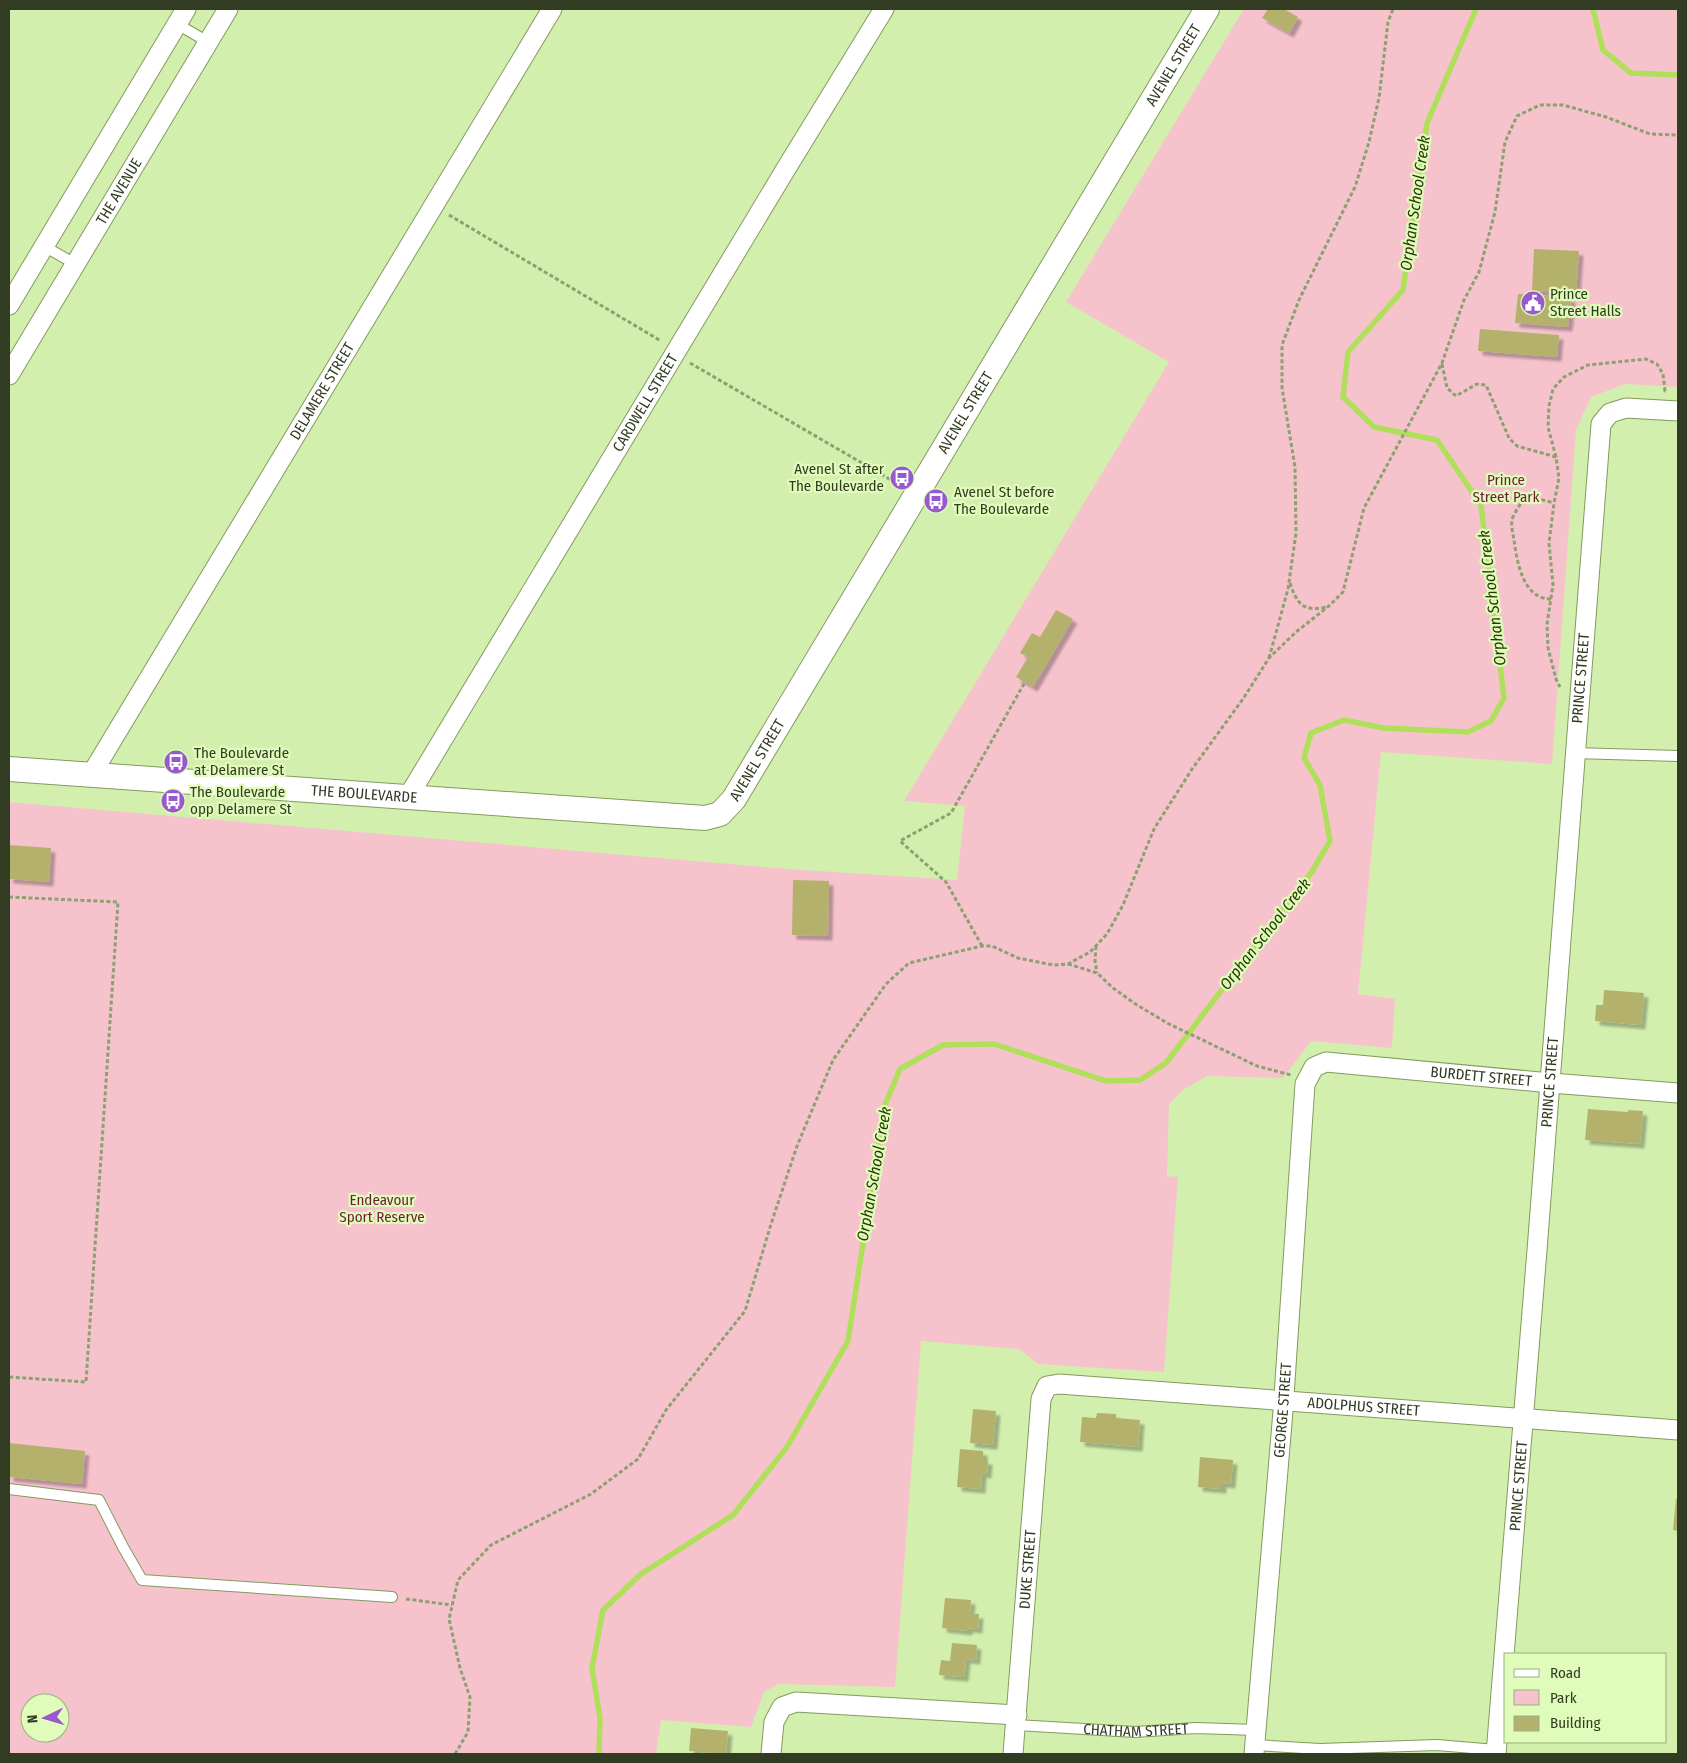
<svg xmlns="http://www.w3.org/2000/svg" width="1687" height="1763" viewBox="0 0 1687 1763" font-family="'Fira Sans Condensed',sans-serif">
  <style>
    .green { fill: #f6c3cc; fill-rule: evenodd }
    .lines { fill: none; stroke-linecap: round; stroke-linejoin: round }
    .stream { stroke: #afdf5b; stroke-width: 5.5 }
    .building { fill: #b4b16d; filter: url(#shadow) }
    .service-casing { stroke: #839b5e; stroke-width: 12 }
    .minor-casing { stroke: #839b5e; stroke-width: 21 }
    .tertiary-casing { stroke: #839b5e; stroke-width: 26 }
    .path { stroke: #8ca070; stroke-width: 3; stroke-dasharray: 4 2.5; stroke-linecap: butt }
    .service { stroke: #fff; stroke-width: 10 }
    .minor { stroke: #fff; stroke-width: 19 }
    .tertiary { stroke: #fff; stroke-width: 24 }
    .labels { text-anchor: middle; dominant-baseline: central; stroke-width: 4.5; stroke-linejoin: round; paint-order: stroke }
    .street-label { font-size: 15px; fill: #323c22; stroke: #e0fcbb }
    .poi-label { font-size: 15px; fill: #323c22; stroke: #e0fcbb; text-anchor: start }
    .park-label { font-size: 15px; fill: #711c37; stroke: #e0fcbb }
    .water-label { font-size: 16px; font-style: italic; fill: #283902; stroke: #e0fcbb }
  </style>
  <defs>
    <filter id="shadow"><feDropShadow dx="4.5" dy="4.5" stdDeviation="1" flood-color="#0004"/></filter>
  </defs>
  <rect width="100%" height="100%" fill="#d3efae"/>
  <path class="green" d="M1244 9H1678V387L1625 384 1591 397 1576 430 1552 764 1381 752 1358 994 1395 999 1392 1048 1311 1041 1283 1078 1207 1076 1183 1090 1169 1104 1167 1176 1178 1177 1164 1372 1038 1364 1019 1349 921 1341 895 1687 779 1684 764 1692 751 1727 661 1720 656 1754H9V802L788 869 957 880 965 806 904 801 1169 362 1066 302ZM30 1703H60V1733H30Z"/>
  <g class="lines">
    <g class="stream">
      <path d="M1593 9 1603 50 1631 73 1678 75"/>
      <path d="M599 1754 600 1718 592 1668 603 1610 641 1574 733 1515 787 1447 848 1341 884 1107 900 1069 943 1045 994 1044 1106 1081 1140 1080 1166 1063 1311 873 1330 841 1320 785 1304 758 1311 733 1344 720 1383 728 1468 732 1491 721 1504 698 1481 505 1437 440 1374 427 1343 397 1348 352 1403 290 1427 123 1476 9"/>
    </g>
  </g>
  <g class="building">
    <path d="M1268 9H1284L1298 17 1289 33 1262 18Z"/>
    <path d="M1534 249 1579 251 1576 294 1532 291Z"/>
    <path d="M1518 294 1571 298 1568 327 1515 323Z"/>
    <path d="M1480 329 1559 335 1557 357 1478 351Z"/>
    <path d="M1056 610 1073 619 1033 687 1016 677 1028 657 1020 653 1032 633 1040 637Z"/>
    <path d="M9 845 51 848 49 882 9 879Z"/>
    <path d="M793 880 829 881 828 936 792 935Z"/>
    <path d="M1604 990 1644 993 1641 1025 1595 1021 1596 1005H1603Z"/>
    <path d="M1588 1109 1628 1112V1110L1643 1111 1640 1144 1585 1140Z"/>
    <path d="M973 1409 996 1411 993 1445 970 1443Z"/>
    <path d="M1097 1413 1116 1414V1418L1140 1420 1138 1447 1080 1442 1082 1417 1096 1418Z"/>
    <path d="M9 1443 85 1451 82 1484 9 1477Z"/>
    <path d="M960 1449 983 1451V1460H988L987 1474 982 1473 981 1489 957 1487Z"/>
    <path d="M1200 1457 1233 1460 1231 1484 1222 1483V1489L1198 1487Z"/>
    <path d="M1676 1499H1678V1531L1673 1530Z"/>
    <path d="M945 1598 971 1600 970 1614H979L978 1629 968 1628V1631L942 1628Z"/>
    <path d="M952 1643 977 1645 976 1660 966 1659 964 1677 939 1675 941 1660 950 1661Z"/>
    <path d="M691 1728 728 1731 726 1754 689 1751Z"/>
  </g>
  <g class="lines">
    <defs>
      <g id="service">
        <path d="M177 24 208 42"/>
        <path d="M44 246 75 264"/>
        <path d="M1574 753 1678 756"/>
        <path d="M9 1489 99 1500 123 1547 142 1580 392 1597"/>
        <path id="s1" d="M1016 1725 1135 1732 1195 1728 1257 1730"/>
        <path d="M1255 1745 1320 1749 1437 1745 1496 1750"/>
      </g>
      <g id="minor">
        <path d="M9 305 186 9"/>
        <path id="s2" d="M9 375 228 9"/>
        <path id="s3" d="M91 775 552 9"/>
        <path id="s4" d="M408 797 784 172 884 9"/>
        <path d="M771 1754 774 1722 782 1707 796 1702 1017 1715"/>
        <path id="s5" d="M1013 1754 1041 1399 1047 1386 1059 1384 1678 1430"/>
        <path id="s6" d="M1254 1754 1283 1411 1305 1084 1314 1067 1326 1062 1551 1083 1678 1093"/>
        <path id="s7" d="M1496 1754C1535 1311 1564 867 1601 424L1610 413 1626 408 1678 411"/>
      </g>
      <g id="tertiary">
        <path id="s8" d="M9 769 705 818 720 814 734 799 1207 9"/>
      </g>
    </defs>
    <use href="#service" class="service-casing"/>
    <use href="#minor" class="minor-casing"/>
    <use href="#tertiary" class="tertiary-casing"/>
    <g class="path">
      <path d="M449 215 661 341"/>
      <path d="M690 363 898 484"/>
      <path d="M1442 364 1447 388 1456 396 1477 384 1486 385 1509 438 1517 446 1556 457 1559 478 1554 503 1549 543 1553 585 1547 624 1548 648 1556 679 1560 687"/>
      <path d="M1556 457 1548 427 1549 406 1553 389 1564 377 1588 365 1646 359 1657 364 1663 374 1665 391H1667"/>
      <path d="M1290 583C1297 604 1303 612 1326 607"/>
      <path d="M1551 599C1523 599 1517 562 1514 540 1513 534 1511 526 1512 520 1513 515 1518 508 1521 503L1539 499 1554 503"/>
      <path d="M1269 658 1288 589 1296 533 1295 467 1282 388V345L1299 300 1355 187 1369 142 1379 98 1388 22 1393 9"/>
      <path d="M9 897 118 902 86 1382 9 1377"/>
      <path d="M982 946 946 882 900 841 951 813 1025 682"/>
      <path d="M1096 946 1095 961 1097 973"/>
      <path d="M1068 964 1097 973 1113 988 1137 1005 1169 1024 1257 1066 1291 1075"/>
      <path d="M406 1599 452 1605"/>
      <path d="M455 1754 468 1732 470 1697 460 1668 449 1619 458 1580 491 1545 591 1494 638 1459 666 1410 745 1311 771 1224 797 1146 833 1060 886 984 909 963 982 946H992L1018 958 1053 965 1068 964 1090 952 1107 934 1123 905 1154 829 1192 769 1243 699 1269 658 1296 632 1329 606 1343 592 1364 508 1442 363 1464 300 1479 272 1495 212 1505 142 1517 116 1540 105H1563L1606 117 1650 134 1678 135"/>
    </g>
    <use href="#service" class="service"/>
    <use href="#minor" class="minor"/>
    <use href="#tertiary" class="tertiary"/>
  </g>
  <defs>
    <symbol id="civic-disc" viewBox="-11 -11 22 22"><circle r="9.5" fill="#9859cf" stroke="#e0fcbb"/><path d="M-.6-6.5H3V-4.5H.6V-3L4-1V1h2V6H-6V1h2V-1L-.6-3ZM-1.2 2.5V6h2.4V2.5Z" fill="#fff"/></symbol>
    <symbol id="bus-disc" viewBox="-11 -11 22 22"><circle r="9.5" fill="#9859cf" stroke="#e0fcbb"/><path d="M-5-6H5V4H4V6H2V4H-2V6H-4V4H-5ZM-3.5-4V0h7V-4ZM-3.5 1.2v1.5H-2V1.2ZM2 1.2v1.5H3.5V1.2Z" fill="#fff"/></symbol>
  </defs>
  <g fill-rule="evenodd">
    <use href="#civic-disc" x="1519" y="289" width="28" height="28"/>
    <use href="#bus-disc" x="888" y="464" width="28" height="28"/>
    <use href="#bus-disc" x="922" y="487" width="28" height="28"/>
    <use href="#bus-disc" x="162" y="748" width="28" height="28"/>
    <use href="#bus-disc" x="159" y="787" width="28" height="28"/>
  </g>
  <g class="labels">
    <g class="street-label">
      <text stroke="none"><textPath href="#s8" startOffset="1589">AVENEL STREET</textPath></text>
      <text stroke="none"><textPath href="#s2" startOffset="214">THE AVENUE</textPath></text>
      <text stroke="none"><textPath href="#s3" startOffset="448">DELAMERE STREET</textPath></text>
      <text stroke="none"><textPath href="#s4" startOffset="460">CARDWELL STREET</textPath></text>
      <text stroke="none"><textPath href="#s8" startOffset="1184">AVENEL STREET</textPath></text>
      <text stroke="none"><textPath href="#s7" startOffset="1079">PRINCE STREET</textPath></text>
      <text stroke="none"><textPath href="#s8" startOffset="779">AVENEL STREET</textPath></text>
      <text stroke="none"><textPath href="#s8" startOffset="356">THE BOULEVARDE</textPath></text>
      <text stroke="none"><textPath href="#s6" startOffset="860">BURDETT STREET</textPath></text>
      <text stroke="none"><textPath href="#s7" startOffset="674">PRINCE STREET</textPath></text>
      <text stroke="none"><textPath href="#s5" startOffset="688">ADOLPHUS STREET</textPath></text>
      <text stroke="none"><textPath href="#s6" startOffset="345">GEORGE STREET</textPath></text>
      <text stroke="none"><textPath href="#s7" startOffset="269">PRINCE STREET</textPath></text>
      <text stroke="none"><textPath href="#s5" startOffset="185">DUKE STREET</textPath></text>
      <text stroke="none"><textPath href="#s1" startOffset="120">CHATHAM STREET</textPath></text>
    </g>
    <g class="poi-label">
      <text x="1550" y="294">Prince<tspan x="1550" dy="17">Street Halls</tspan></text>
      <text x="884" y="469" text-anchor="end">Avenel St after<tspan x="884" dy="17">The Boulevarde</tspan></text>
      <text x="954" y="492">Avenel St before<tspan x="954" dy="17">The Boulevarde</tspan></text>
      <text x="194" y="753">The Boulevarde<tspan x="194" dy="17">at Delamere St</tspan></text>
      <text x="190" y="792">The Boulevarde<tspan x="190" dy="17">opp Delamere St</tspan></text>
    </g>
    <g class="park-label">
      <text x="1506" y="480">Prince<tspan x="1506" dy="17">Street Park</tspan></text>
      <text x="382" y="1200">Endeavour<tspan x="382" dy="17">Sport Reserve</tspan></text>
    </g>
    <g class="water-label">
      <text transform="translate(1415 203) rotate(-82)">Orphan School Creek</text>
      <text transform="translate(1492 598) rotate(-97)">Orphan School Creek</text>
      <text transform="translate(1265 934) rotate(-52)">Orphan School Creek</text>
      <text transform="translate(874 1174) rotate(-80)">Orphan School Creek</text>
    </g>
  </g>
  <rect width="1687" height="1763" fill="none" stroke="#323c22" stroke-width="20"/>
  <rect x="1504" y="1653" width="162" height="90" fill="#e0fcbb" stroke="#9aaf7e"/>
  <rect x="1514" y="1669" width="25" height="8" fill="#ffffff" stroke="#9aaf7e"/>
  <text x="1550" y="1678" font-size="15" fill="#323c22">Road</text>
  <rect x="1514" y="1690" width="25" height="15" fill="#f6c3cc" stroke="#9aaf7e"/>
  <text x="1550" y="1703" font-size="15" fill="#323c22">Park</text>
  <rect x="1514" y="1716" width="25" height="15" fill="#b4b16d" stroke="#9aaf7e"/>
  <text x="1550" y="1728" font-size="15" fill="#323c22">Building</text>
  <g transform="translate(45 1718) rotate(265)"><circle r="24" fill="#e0fcbb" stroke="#9aaf7e"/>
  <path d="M0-4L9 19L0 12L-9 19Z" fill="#9859cf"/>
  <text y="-8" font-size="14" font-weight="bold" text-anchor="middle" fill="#323c22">N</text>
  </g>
</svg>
